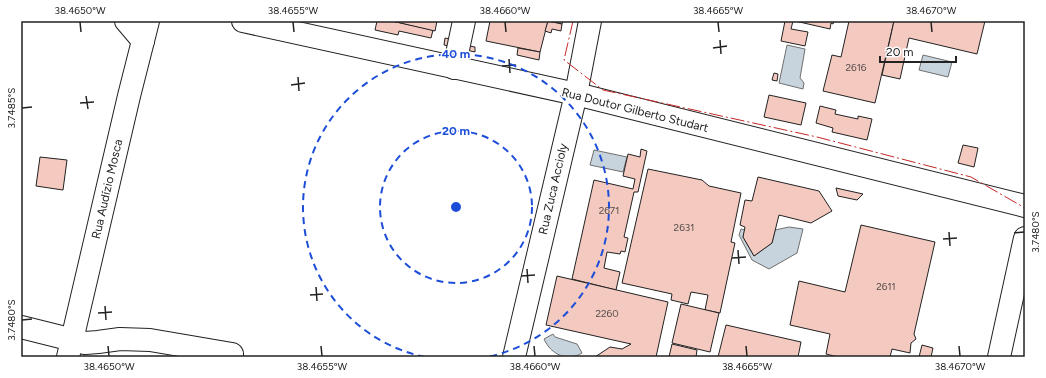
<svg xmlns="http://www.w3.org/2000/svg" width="1046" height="378" viewBox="0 0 1046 378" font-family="Figtree,sans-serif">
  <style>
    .water { fill: #c7d3dd; stroke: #6f6f6f }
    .building { fill: #f3c9c0; stroke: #222 }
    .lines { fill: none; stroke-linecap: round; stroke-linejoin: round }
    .minor-casing { stroke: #222; stroke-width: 24 }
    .minor { stroke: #fff; stroke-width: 22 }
    .power { stroke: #c62828; stroke-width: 1; stroke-dasharray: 14 3 2 3; stroke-linecap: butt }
    .ticks { fill: none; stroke: #222; stroke-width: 1.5 }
    .ring { fill: none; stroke: #1d4ed8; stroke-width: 2; stroke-dasharray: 7 5 }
    .labels { text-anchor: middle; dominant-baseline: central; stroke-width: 3; stroke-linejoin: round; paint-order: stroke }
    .number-label { font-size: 10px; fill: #564c4a }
    .street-label { font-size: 12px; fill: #222; stroke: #fff }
    .centre { fill: #1d4ed8; stroke: #fff; stroke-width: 2 }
    .ring-label { font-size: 12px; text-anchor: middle; font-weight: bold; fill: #1d4ed8; stroke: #fff; stroke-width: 3; stroke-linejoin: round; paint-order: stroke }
    .neatline { fill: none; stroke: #222; stroke-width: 1.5 }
    .ticks-label { font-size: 10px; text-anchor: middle; fill: #222 }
  </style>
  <rect width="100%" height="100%" fill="#fff"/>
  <g class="water">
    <path d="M787 45 805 49 800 78 804 83 803 89 779 83Z"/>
    <path d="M923 55 952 62 948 77 919 70Z"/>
    <path d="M594 150 627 157 623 172 590 165Z"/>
    <path d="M789 227 803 229 797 253 769 269 752 260 739 235 741 229 745 230 743 237 754 256 772 243 775 230Z"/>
    <path d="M553 334 555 337 577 344 582 353C568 362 551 355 544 339Z"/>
  </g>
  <g class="building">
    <path d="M377 21H392L433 30 431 38 399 31 398 35 375 30Z"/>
    <path d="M392 21H437L435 31Z"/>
    <path d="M490 21H548L540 52 486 41Z"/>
    <path d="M548 21 562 24 561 31 552 29 551 33 545 31Z"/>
    <path d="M552 21H563L562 24Z"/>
    <path d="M785 21H793L791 29 808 32 805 46 781 41Z"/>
    <path d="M795 21H834L833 24 831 23 830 29Z"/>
    <path d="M849 21H894L875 103 823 91 832 55 841 57Z"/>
    <path d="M894 21H985L977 54 909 38 900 79 882 75Z"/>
    <path d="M445 38 459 41 458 44 475 47V52L444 45Z"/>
    <path d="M518 48 540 52 539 60 517 55Z"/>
    <path d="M774 73 778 74 777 81 772 80Z"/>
    <path d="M769 95 806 103 801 125 764 117Z"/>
    <path d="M820 106 836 110 835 114 858 119V116L872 119 867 140 832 132 833 128 816 123Z"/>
    <path d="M963 145 978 148 974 167 958 163Z"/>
    <path d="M641 149 647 151 638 192H634L624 237 628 238 625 252 621 251 620 254 607 252 604 268 620 272 616 290 572 279 594 180 633 189 635 179 623 176 628 154 640 157Z"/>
    <path d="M40 157 67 160 63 190 36 186Z"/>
    <path d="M648 169 702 180 709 186 741 193 731 242 735 243 720 313 705 310 708 295 691 292 688 304 671 300 672 294 622 283Z"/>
    <path d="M758 177 819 191 832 211 811 223 779 215 772 243 754 256 743 237 745 227 740 225 745 200 752 201Z"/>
    <path d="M836 188 863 194 857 200 838 196Z"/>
    <path d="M861 225 935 242 914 334 916 339 911 343 910 353 892 349 890 357H838L826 354 830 334 790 325 799 281 845 292Z"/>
    <path d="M557 276 668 302 656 357H595L610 347 622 349 631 344 546 325Z"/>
    <path d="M681 304 719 313 710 352 672 343Z"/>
    <path d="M726 325 801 342 798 357H718Z"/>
    <path d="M672 344 697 350 696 357H669Z"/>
    <path d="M922 345 933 348 931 357H919Z"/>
  </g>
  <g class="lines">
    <defs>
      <g id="minor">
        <path d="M126 21 143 41"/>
        <path d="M243 21 576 94 1025 206"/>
        <path d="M454 68 464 21"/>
        <path d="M21 327 85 343 98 342 120 339 150 340 232 354"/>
        <path d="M68 357 129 96 148 21"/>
        <path d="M514 357 576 94 590 21"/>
        <path d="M999 357 1025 238"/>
      </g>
    </defs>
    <use href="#minor" class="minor-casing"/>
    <use href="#minor" class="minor"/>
    <path class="power" d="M573 21 564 60 603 90 817 137 971 177 1025 208"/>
  </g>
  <path class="ticks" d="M80 22 81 32M293 22 294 32M505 22 506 32M718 22 719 32M931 22 932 32M720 40 721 54M713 48 727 46M509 59 510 73M502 66 516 65M298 77 299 91M291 85 305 83M86 96 88 109M80 103 94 102M22 108 32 107M949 232 950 246M1014 233 1024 232M943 239 957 238M738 250 739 264M732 258 746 257M527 269 528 283M521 276 535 275M316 287 317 301M310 295 323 294M105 306 106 320M98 313 112 312M22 320 32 319M108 346 109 356M321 346 322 356M534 346 535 356M746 346 747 356M959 346 960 356"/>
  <g class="ring">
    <circle cx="456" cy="207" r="76"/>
    <path d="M425 357A153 153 0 1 1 487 357"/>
  </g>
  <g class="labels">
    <g class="number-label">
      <text x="856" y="67">2616</text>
      <text x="609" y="210">2671</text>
      <text x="684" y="227">2631</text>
      <text x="886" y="286">2611</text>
      <text x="607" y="313">2260</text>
    </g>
    <g class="street-label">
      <text transform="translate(635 110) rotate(14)">Rua Doutor Gilberto Studart</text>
      <text transform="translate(107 189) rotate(-77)">Rua Audízio Mosca</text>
      <text transform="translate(553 189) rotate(-77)">Rua Zuca Accioly</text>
    </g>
  </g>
  <circle cx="456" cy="207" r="6" class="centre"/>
  <g class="ring-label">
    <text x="456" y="58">40 m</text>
    <text x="456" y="135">20 m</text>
  </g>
  <rect width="1046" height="378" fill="none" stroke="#ffffff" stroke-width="44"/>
  <path d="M880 56v6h76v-6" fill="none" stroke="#222222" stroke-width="2"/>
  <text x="886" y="56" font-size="12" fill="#222222" stroke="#ffffff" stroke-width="3" paint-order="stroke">20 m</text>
  <rect x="22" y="22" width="1002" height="334" class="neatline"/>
  <g class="ticks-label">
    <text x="80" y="14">38.4650°W</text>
    <text x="293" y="14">38.4655°W</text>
    <text x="505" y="14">38.4660°W</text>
    <text x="718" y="14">38.4665°W</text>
    <text x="931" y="14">38.4670°W</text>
    <text transform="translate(11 108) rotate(-90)" y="4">3.7485°S</text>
    <text transform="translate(1035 232) rotate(-90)" y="4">3.7480°S</text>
    <text transform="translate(11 320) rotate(-90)" y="4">3.7480°S</text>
    <text x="109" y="370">38.4650°W</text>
    <text x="322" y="370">38.4655°W</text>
    <text x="535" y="370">38.4660°W</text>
    <text x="747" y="370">38.4665°W</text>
    <text x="960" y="370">38.4670°W</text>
  </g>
</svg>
